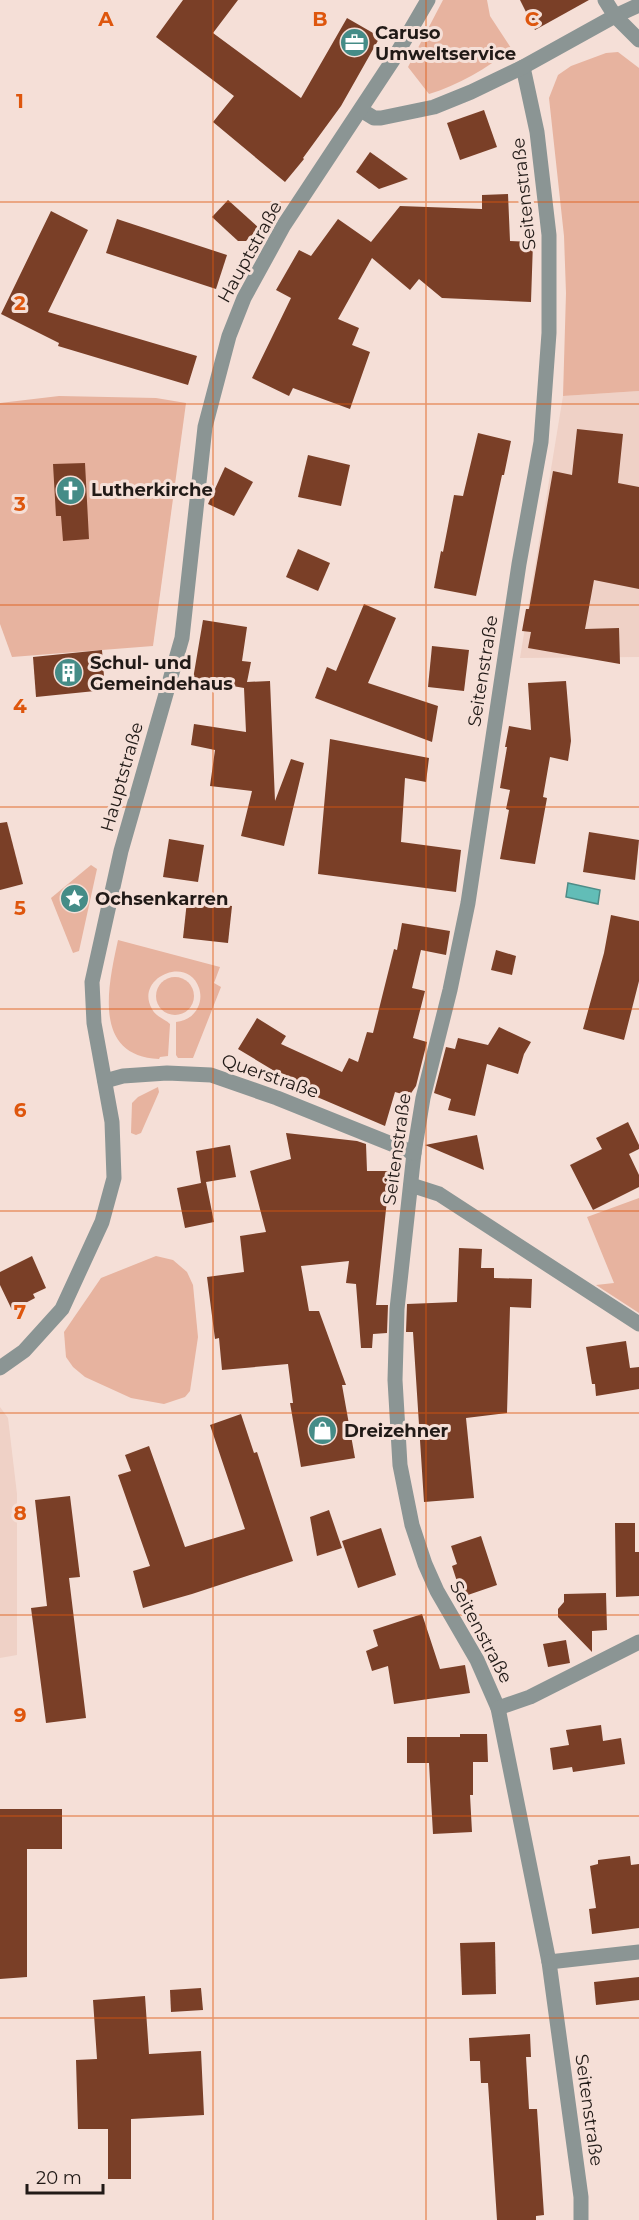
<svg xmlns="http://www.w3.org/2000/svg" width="639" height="2220" viewBox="0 0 639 2220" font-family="Montserrat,sans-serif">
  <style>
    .built { fill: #efd1c6 }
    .green { fill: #e7b39f }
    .water { fill: #62bdb7; stroke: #4e8c87; stroke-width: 1.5 }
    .building { fill: #7a3f27 }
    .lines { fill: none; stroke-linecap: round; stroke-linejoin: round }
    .minor { stroke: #8b9594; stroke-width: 15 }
    .tertiary { stroke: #8b9594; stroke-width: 15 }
    .grid { fill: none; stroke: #de560d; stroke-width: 1.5; stroke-opacity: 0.55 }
    .labels { text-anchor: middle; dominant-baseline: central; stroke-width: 6; stroke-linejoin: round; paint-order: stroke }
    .poi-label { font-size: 18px; font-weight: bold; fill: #211a17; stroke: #f5dfd7; text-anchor: start }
    .street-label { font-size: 18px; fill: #211a17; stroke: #f5dfd7 }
    .grid-label { font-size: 20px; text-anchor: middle; font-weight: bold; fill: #de560d; stroke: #f5dfd7; stroke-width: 6; stroke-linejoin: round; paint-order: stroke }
  </style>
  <rect width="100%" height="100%" fill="#f5dfd7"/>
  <g class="built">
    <path d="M639 391V657L520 658 563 396Z"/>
    <path d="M0 1407 8 1418 17 1494V1655L0 1658Z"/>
  </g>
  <g class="green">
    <path d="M443 0H487L490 16 511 48C489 68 458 85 429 94L408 67Z"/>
    <path d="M618 52 639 68V391L563 396 566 293 564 236 549 98 558 75 571 66 606 53Z"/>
    <path d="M59 396 156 398 186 403 153 646 12 657 0 624V403Z"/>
    <path d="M91 865 97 869 79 951 73 953 51 898Z"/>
    <path d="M118 940 220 967 214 983 221 987 193 1058H178L176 1055V1022C186 1021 194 1016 198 1007 201 1001 201 994 199 988 188 954 134 978 152 1009 156 1017 165 1019 170 1024L168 1056 160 1057 159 1059C92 1056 108 986 118 940Z"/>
    <circle cx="175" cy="996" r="19"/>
    <path d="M158 1087 159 1092 141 1133 136 1135 131 1133 132 1103 138 1097Z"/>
    <path d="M639 1198V1313L596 1285 614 1283 587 1217Z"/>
    <path d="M156 1256 173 1260 187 1272 193 1285 198 1337 190 1391 185 1397 164 1404 131 1398 85 1377 73 1367 66 1357 64 1332 101 1278Z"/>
  </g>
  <path class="water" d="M568 883 600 890 598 904 566 897Z"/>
  <g class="building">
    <path d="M183 0H238L213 33 301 98 347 18 380 37 341 106 303 158 304 159 285 182 213 122 234 96 156 37Z"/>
    <path d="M520 0H589L535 30Z"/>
    <path d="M484 110 497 147 460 160 447 123Z"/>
    <path d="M370 152 408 179 379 189 356 172Z"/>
    <path d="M508 194 510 241 533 242 531 302 442 298 419 279 410 290 372 258 338 319 359 328 352 345 370 352 350 409 293 388 289 396 252 378 291 298 276 290 299 250 311 256 338 219 371 242 400 206 482 209V195Z"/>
    <path d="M228 200 259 228 246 241H238L212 217Z"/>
    <path d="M51 211 88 230 48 312 197 356 188 385 58 346 59 343 1 314Z"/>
    <path d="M117 219 227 255 216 289 106 253Z"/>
    <path d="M577 429 623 434 618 483 639 487V589L594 580 585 629 619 628 620 664 528 648 531 632 522 631 526 609H529L553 471 572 475Z"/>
    <path d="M478 433 511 441 504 475H502L476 596 434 588 441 551 443 552 454 495 463 496Z"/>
    <path d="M308 455 350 465 341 506 298 497Z"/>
    <path d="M85 463 89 539 63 541 61 516H56L53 464Z"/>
    <path d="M225 467 253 482 234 516 208 504Z"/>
    <path d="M298 549 330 563 318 591 286 577Z"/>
    <path d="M364 604 396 618 368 683 438 706 432 742 315 698 327 667 336 671Z"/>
    <path d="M203 620 247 627 242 661 251 662 247 682 270 681 275 801 291 759 304 763 284 846 241 836 252 791 210 786 215 750 191 745 194 724 246 732 244 688 193 679Z"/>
    <path d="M432 646 469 650 464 691 428 687Z"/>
    <path d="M102 650 105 690 36 697 33 657Z"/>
    <path d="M566 681 571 741 568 761 550 757 543 797 547 798 535 864 500 859 509 810 506 809 510 790 500 788 507 747H505L509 726 531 730 528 683Z"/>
    <path d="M330 739 429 758 426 782 405 778 401 842 461 850 456 892 318 874Z"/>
    <path d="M7 822 23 884 0 890V823Z"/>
    <path d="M589 832 639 840 635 880 583 872Z"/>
    <path d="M169 839 204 845 198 882 163 877Z"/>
    <path d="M187 901 232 906 228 943 183 938Z"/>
    <path d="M611 915 639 921V981L624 1040 583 1029 604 953Z"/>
    <path d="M402 923 450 931 446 955 421 950 412 988 425 991 413 1038 427 1042 416 1086 409 1096 395 1092 385 1126 289 1085 291 1081 238 1049 257 1018 286 1036 281 1044 342 1072 349 1058 358 1062 367 1032 373 1033 394 949 397 950Z"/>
    <path d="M496 950 516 956 512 975 491 970Z"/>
    <path d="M499 1027 531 1042 524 1054 518 1074 487 1064 475 1116 448 1110 451 1099 434 1093 446 1047 455 1049 458 1038 488 1045Z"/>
    <path d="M628 1122 639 1145V1149L629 1154 639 1175V1187L593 1210 570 1165 602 1149 596 1138Z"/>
    <path d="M286 1133 357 1141 366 1144 367 1171H390L376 1305H388L387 1333 373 1334 372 1348H361L356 1284 346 1283 349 1261 301 1266 309 1311H319L346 1385H342L355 1458 301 1467 290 1403H293L288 1364 222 1370 219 1338 215 1339 207 1277 244 1272 240 1236 266 1232 250 1171 291 1159Z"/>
    <path d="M477 1135 484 1170 425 1145Z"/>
    <path d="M230 1145 236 1177 206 1182 214 1222 185 1228 177 1188 201 1183 196 1151Z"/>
    <path d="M459 1248 482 1249 481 1268H494V1278L532 1279 531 1308 510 1307 507 1413 466 1418 474 1498 424 1502 413 1332H406L407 1304 457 1302Z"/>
    <path d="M32 1256 46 1288 33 1294 35 1298 12 1310 0 1285V1272Z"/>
    <path d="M626 1341 630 1368 639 1367V1389L596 1396 595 1384H592L586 1347Z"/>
    <path d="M241 1414 254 1453 257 1452 293 1561 192 1594 143 1608 133 1571 150 1566 118 1475 131 1471 125 1455 149 1446 185 1547 245 1529 210 1425Z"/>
    <path d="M70 1496 80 1577 69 1578 86 1718 46 1723 31 1608 47 1606 35 1500Z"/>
    <path d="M329 1510 342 1548 317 1556 310 1517Z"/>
    <path d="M615 1523H635V1552H639V1596L616 1597Z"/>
    <path d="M381 1528 396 1575 358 1588 342 1541Z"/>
    <path d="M481 1536 497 1585 462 1597 452 1566 457 1564 451 1546Z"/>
    <path d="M606 1593 607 1630 592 1631V1652L558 1617V1609L564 1602V1594Z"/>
    <path d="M422 1614 440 1669 465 1665 470 1693 394 1704 388 1666 372 1671 366 1651 378 1646 373 1630Z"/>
    <path d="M566 1640 570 1663 548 1667 543 1644Z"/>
    <path d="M601 1725 603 1741 621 1738 625 1764 573 1772 572 1767 553 1770 550 1748 569 1745 566 1730Z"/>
    <path d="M460 1734H487L488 1762H473V1795H470L472 1832 433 1834 429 1763H407V1737H460Z"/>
    <path d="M0 1809H62V1849H27V1977L0 1979Z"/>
    <path d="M630 1856 631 1865 639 1864V1928L592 1934 589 1909 596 1908 590 1866 598 1864V1860Z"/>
    <path d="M495 1942 496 1994 462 1995 460 1943Z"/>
    <path d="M639 1977V2000L596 2005 594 1982Z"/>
    <path d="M201 1988 203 2010 171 2012 170 1990Z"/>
    <path d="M145 1996 149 2054 201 2051 204 2115 131 2119V2179H108V2129H78L76 2060 97 2059 93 2000Z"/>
    <path d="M530 2034 531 2057H526L529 2109H537L544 2215 536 2216V2220H497L488 2083H481L480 2061H470L469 2038Z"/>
  </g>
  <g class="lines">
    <g class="minor">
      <path d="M523 67 537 132 549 235V333L541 442 519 564 468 903 450 990 423 1098 414 1153 397 1309 395 1380 400 1465 412 1525 425 1564 437 1591 477 1660 498 1708 549 1962 581 2197V2220"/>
      <path d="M361 110 374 118H381L434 107 471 92 523 67 615 16 639 5"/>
      <path d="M105 1081 123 1076 167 1073 211 1075 277 1098 414 1153"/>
      <path d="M411 1185 439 1194 639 1324"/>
      <path d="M0 1368 24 1351 62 1309 102 1222 114 1178 112 1122 94 1023 92 982 121 851 182 638 205 427 229 336 244 298 284 225 393 60 428 0"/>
      <path d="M498 1708 530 1697 639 1642"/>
      <path d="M549 1962 639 1952"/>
    </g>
    <path class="tertiary" d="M605 0 615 16 639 40"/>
  </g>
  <path class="grid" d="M213 0V2220M426 0V2220M0 202H639M0 404H639M0 605H639M0 807H639M0 1009H639M0 1211H639M0 1413H639M0 1615H639M0 1816H639M0 2018H639"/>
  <defs>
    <symbol id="office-disc" viewBox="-11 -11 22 22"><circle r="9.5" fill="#458c87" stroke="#f5dfd7"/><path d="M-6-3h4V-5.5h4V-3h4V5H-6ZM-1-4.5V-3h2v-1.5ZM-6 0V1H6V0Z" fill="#fff"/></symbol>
    <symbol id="church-disc" viewBox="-11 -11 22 22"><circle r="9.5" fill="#458c87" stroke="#f5dfd7"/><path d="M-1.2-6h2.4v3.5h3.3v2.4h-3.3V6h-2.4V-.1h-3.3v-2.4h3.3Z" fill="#fff"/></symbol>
    <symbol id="building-disc" viewBox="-11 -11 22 22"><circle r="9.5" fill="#458c87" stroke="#f5dfd7"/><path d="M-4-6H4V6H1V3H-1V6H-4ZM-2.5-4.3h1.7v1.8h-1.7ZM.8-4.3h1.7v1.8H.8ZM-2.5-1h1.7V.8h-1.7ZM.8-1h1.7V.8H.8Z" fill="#fff"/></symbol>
    <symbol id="sight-disc" viewBox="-11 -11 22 22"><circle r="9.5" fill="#458c87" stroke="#f5dfd7"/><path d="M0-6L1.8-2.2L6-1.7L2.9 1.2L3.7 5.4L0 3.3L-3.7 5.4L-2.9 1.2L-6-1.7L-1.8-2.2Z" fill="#fff"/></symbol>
    <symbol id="shop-disc" viewBox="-11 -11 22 22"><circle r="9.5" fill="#458c87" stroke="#f5dfd7"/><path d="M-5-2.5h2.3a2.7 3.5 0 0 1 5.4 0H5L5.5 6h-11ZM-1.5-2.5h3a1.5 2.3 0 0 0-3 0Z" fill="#fff"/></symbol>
  </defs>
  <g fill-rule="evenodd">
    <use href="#office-disc" x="338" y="26" width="33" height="33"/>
    <use href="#church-disc" x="54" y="474" width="33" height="33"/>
    <use href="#building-disc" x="52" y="656" width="33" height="33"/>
    <use href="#sight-disc" x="58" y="882" width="33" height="33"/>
    <use href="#shop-disc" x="306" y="1414" width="33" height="33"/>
  </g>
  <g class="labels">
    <g class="poi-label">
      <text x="375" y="33">Caruso<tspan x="375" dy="21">Umweltservice</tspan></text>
      <text x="91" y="490">Lutherkirche</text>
      <text x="90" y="663">Schul- und<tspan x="90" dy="21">Gemeindehaus</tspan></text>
      <text x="95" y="899">Ochsenkarren</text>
      <text x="344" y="1431">Dreizehner</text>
    </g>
    <g class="street-label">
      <text transform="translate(524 194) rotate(-96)">Seitenstraße</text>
      <text transform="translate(250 252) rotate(-61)">Hauptstraße</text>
      <text transform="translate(483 671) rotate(-81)">Seitenstraße</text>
      <text transform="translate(122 777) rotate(-74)">Hauptstraße</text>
      <text transform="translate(270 1076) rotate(19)">Querstraße</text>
      <text transform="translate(397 1149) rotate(-82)">Seitenstraße</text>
      <text transform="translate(481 1632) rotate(62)">Seitenstraße</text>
      <text transform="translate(589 2110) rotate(82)">Seitenstraße</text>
    </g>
  </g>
  <g class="grid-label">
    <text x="106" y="26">A</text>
    <text x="320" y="26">B</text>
    <text x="532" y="26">C</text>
    <text x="20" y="108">1</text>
    <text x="20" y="310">2</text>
    <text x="20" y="511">3</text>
    <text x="20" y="713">4</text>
    <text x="20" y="915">5</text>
    <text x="20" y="1117">6</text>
    <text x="20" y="1319">7</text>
    <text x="20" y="1520">8</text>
    <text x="20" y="1722">9</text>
  </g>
  <path d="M27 2184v9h76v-9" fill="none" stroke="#211a17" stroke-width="3"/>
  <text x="36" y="2184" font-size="18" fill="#211a17" stroke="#f5dfd7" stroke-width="4.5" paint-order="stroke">20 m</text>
</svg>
